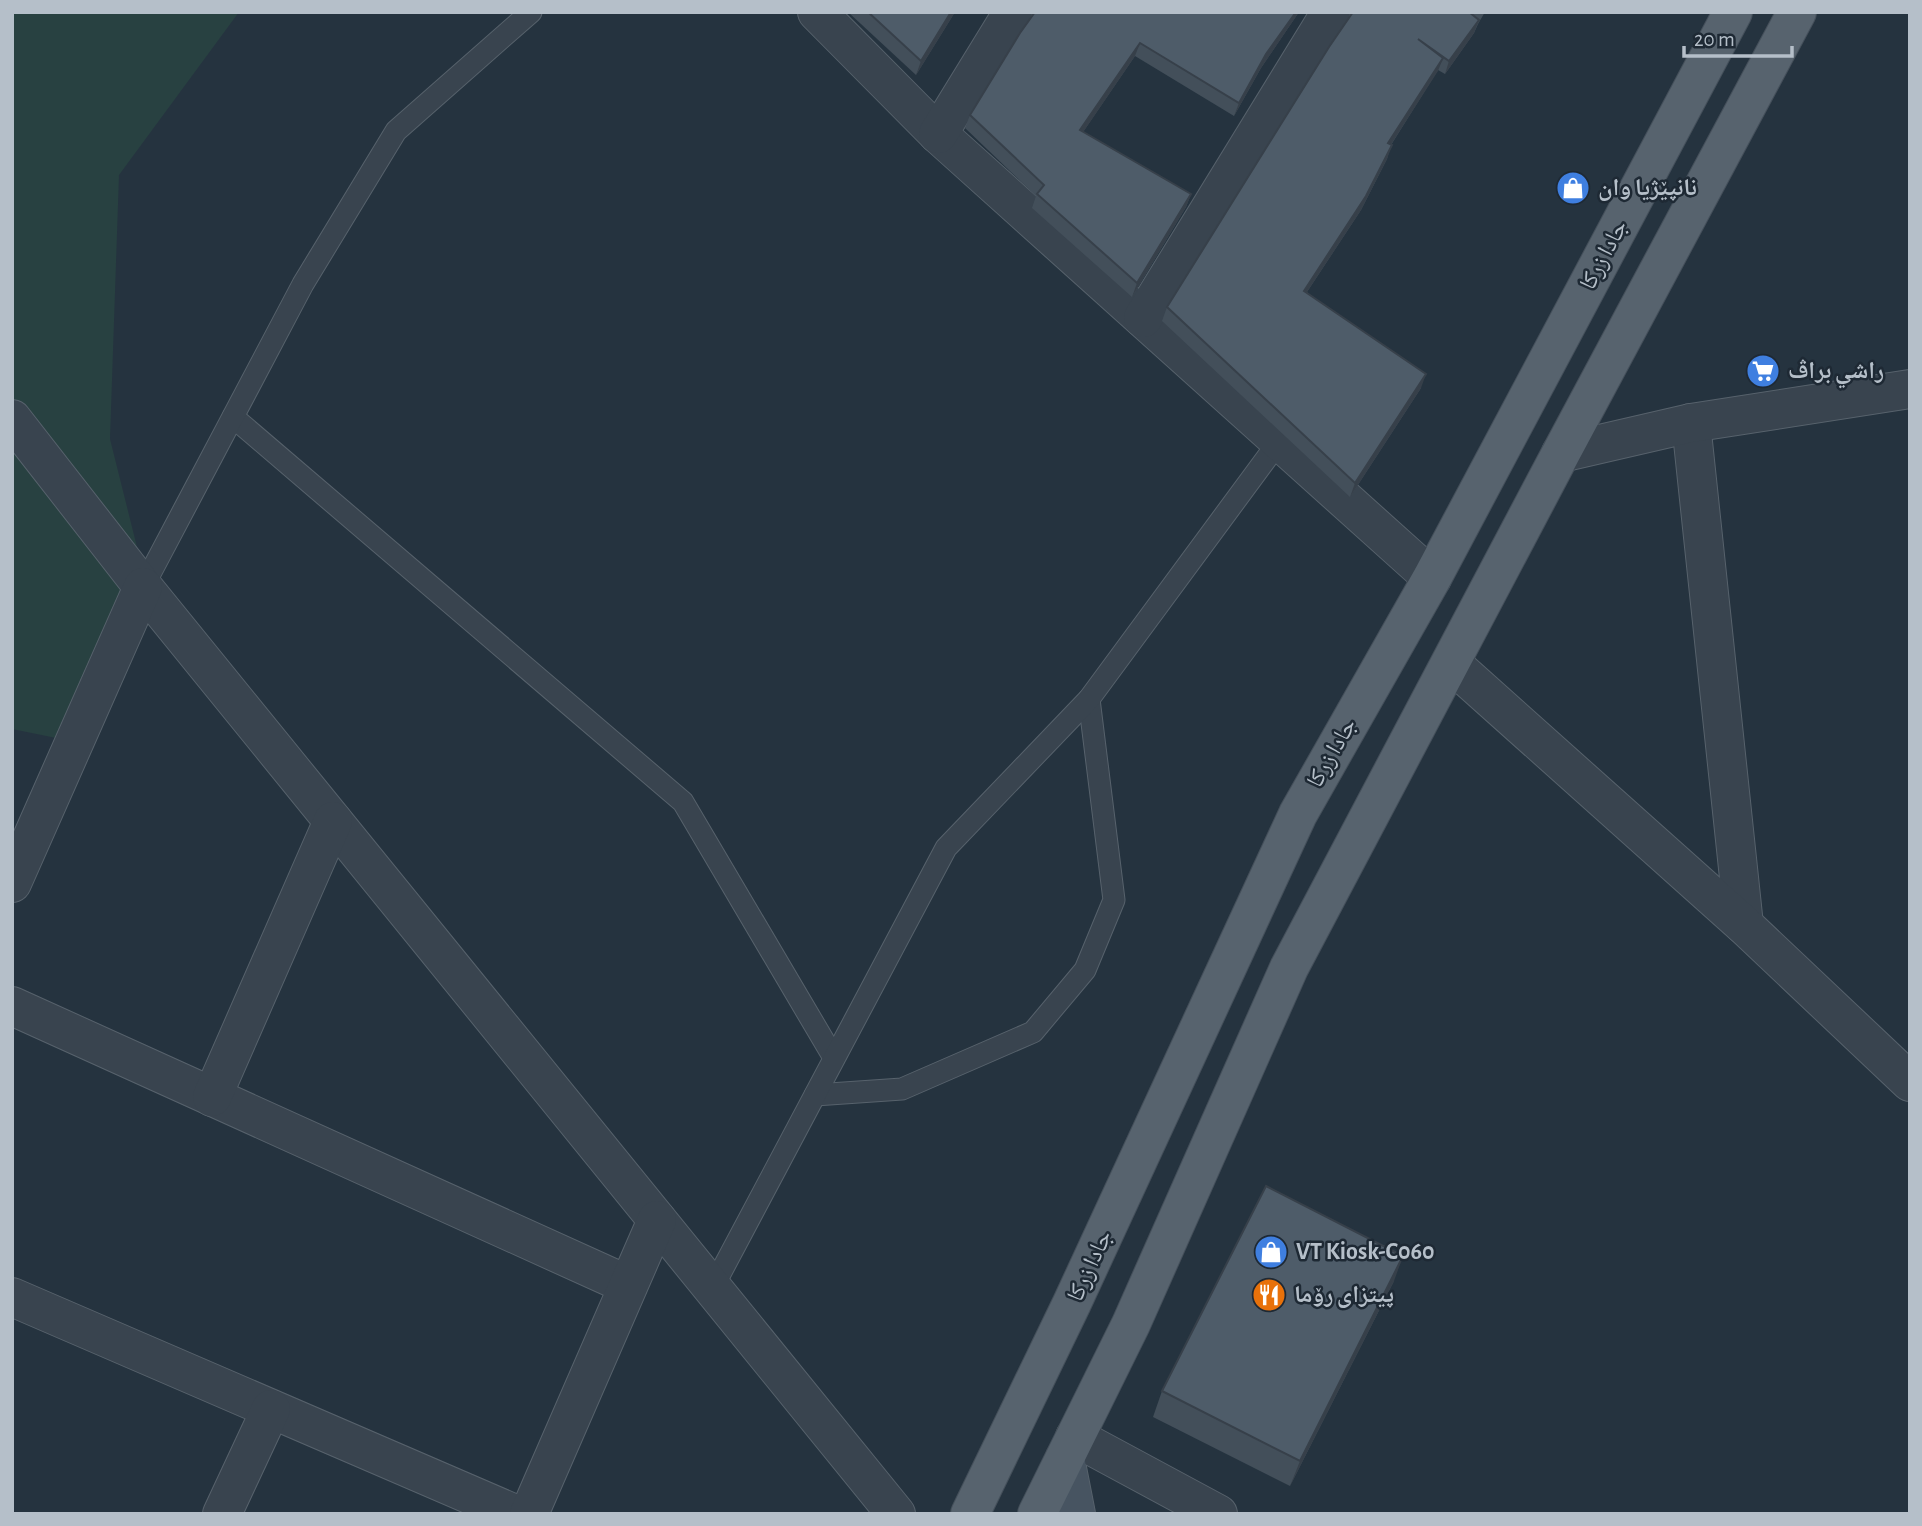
<svg xmlns="http://www.w3.org/2000/svg" width="1922" height="1526" viewBox="0 0 1922 1526" font-family="'Alegreya Sans','Noto Naskh Arabic',sans-serif">
  <style>
    .grass { fill: #284141 }
    .lines { fill: none; stroke-linecap: round; stroke-linejoin: round }
    .service-casing { stroke: #57626c; stroke-width: 23 }
    .minor-casing { stroke: #57626c; stroke-width: 40 }
    .secondary-casing { stroke: #57626c; stroke-width: 40 }
    .primary-casing { stroke: #45505b; stroke-width: 40 }
    .service { stroke: #39444f; stroke-width: 21 }
    .minor { stroke: #39444f; stroke-width: 38 }
    .secondary { stroke: #475461; stroke-width: 38 }
    .primary { stroke: #57636e; stroke-width: 38 }
    .wall { fill: #434f5a }
    .shaded-wall { fill: #37404a }
    .building { fill: #4e5c69; stroke: #37404a; stroke-width: 2 }
    .labels { text-anchor: middle; dominant-baseline: central; stroke-width: 5; stroke-linejoin: round; paint-order: stroke }
    .poi-label { font-size: 24px; font-weight: bold; fill: #b5bfc9; stroke: #1e2934; text-anchor: start }
    .street-label { font-size: 24px; fill: #b5bfc9; stroke: #1e2934 }
  </style>
  <rect width="100%" height="100%" fill="#25333f"/>
  <path class="grass" d="M12 12H239L119 175 110 439 138 551 61 739 12 729Z"/>
  <g class="lines">
    <defs>
      <g id="service">
        <path d="M233 417 683 802 834 1058"/>
        <path d="M143 587 303 284 396 131 531 12"/>
        <path d="M815 1095 902 1089 1033 1032 1085 970 1114 900 1089 699"/>
        <path d="M713 1287 946 848 1089 699 1280 440"/>
      </g>
      <g id="minor">
        <path d="M817 12 938 134 1432 578"/>
        <path d="M938 134 1013 12"/>
        <path d="M1143 318 1331 12"/>
        <path d="M12 419 143 587 896 1514"/>
        <path d="M1691 423 1744 925"/>
        <path d="M1561 453 1691 423 1910 389"/>
        <path d="M1451 663 1744 925 1910 1082"/>
        <path d="M12 883 143 587"/>
        <path d="M12 1006 628 1285"/>
        <path d="M212 1097 333 821"/>
        <path d="M12 1297 515 1514"/>
        <path d="M1075 1437 1218 1514"/>
        <path d="M222 1514 271 1409"/>
        <path d="M529 1514 657 1220"/>
      </g>
      <path id="secondary" d="M1065 1458 1076 1514"/>
      <g id="primary">
        <path d="M970 1514 1072 1303 1298 814 1432 578 1733 12"/>
        <path d="M1037 1514 1131 1324 1289 968 1561 453 1797 12"/>
      </g>
    </defs>
    <use href="#service" class="service-casing"/>
    <use href="#minor" class="minor-casing"/>
    <use href="#secondary" class="secondary-casing"/>
    <use href="#primary" class="primary-casing"/>
    <use href="#service" class="service"/>
    <use href="#minor" class="minor"/>
    <use href="#secondary" class="secondary"/>
    <use href="#primary" class="primary"/>
  </g>
  <g class="wall">
    <path d="M848 12H955L916 75Z"/>
    <path d="M1035 12H1299L1261 68 1234 116 1135 56 1083 132 1191 194 1186 207 1132 297 1032 208 1036 196 965 128 970 115Z"/>
    <path d="M1353 12H1485L1478 24 1474 33 1445 74 1438 70 1391 145 1387 159 1361 210 1307 292 1421 388 1350 497 1162 321 1167 307Z"/>
    <path d="M1394 1281 1290 1486 1153 1417 1162 1391Z"/>
  </g>
  <g class="shaded-wall">
    <path d="M951 12H955L916 75 921 61Z"/>
    <path d="M1296 12H1299L1261 68 1234 116 1239 103 1266 54Z"/>
    <path d="M1479 20 1474 33 1445 74 1449 61Z"/>
    <path d="M1140 43 1135 56 1075 144 1080 130Z"/>
    <path d="M1443 58 1438 71 1383 157 1388 143Z"/>
    <path d="M1392 145 1387 159 1361 210 1299 304 1304 291Z"/>
    <path d="M1191 194 1186 207 1132 297 1137 283Z"/>
    <path d="M1426 374 1421 388 1350 497 1355 483Z"/>
    <path d="M1403 1256 1394 1281 1290 1486 1300 1461Z"/>
  </g>
  <g class="building">
    <path d="M868 12H951L921 61Z"/>
    <path d="M1035 12H1296L1266 54 1239 103 1140 43 1080 130 1191 194 1137 283 1037 194 1044 185 970 115 1020 33Z"/>
    <path d="M1353 12H1469L1479 20 1449 61 1418 39 1443 58 1388 143 1392 145 1366 196 1304 291 1426 374 1355 483 1167 307 1329 47Z"/>
    <path d="M1266 1186 1403 1256 1300 1461 1162 1391Z"/>
  </g>
  <defs>
    <symbol id="shop-disc" viewBox="-11 -11 22 22"><circle r="9.5" fill="#3f7fe0" stroke="#1e2934"/><path d="M-5-2.5h2.3a2.7 3.5 0 0 1 5.4 0H5L5.5 6h-11ZM-1.5-2.5h3a1.5 2.3 0 0 0-3 0Z" fill="#fff"/></symbol>
    <symbol id="supermarket-disc" viewBox="-11 -11 22 22"><circle r="9.5" fill="#3f7fe0" stroke="#1e2934"/><path d="M-6-5.5h2.5l.6 2H6L4.5 2H-2.5L-4.4-4H-6ZM-1.5 3.2a1.3 1.3 0 1 0 .1 0ZM3 3.2a1.3 1.3 0 1 0 .1 0Z" fill="#fff"/></symbol>
    <symbol id="restaurant-disc" viewBox="-11 -11 22 22"><circle r="9.5" fill="#e8710a" stroke="#1e2934"/><path d="M-5-6h1v4h1v-4h1v4h1v-4h1v5L-1.5 .5V6h-2V.5L-5-1ZM5-6V6H3V1.5H1.5Q1.5-4 5-6Z" fill="#fff"/></symbol>
  </defs>
  <g fill-rule="evenodd">
    <use href="#shop-disc" x="1554" y="169" width="38" height="38"/>
    <use href="#supermarket-disc" x="1744" y="352" width="38" height="38"/>
    <use href="#shop-disc" x="1252" y="1233" width="38" height="38"/>
    <use href="#restaurant-disc" x="1250" y="1276" width="38" height="38"/>
  </g>
  <g class="labels">
    <g class="poi-label">
      <text x="1598" y="188">نانپێژیا وان</text>
      <text x="1788" y="371">راشي براڤ</text>
      <text x="1296" y="1252">VT Kiosk-C060</text>
      <text x="1294" y="1295">پیتزای رۆما</text>
    </g>
    <g class="street-label">
      <text transform="translate(1604 255) rotate(-62)">جادا زرکا</text>
      <text transform="translate(1332 753) rotate(-60)">جادا زرکا</text>
      <text transform="translate(1090 1266) rotate(-65)">جادا زرکا</text>
    </g>
  </g>
  <rect width="1922" height="1526" fill="none" stroke="#b5bfc9" stroke-width="28"/>
  <path d="M1684 46v10h108v-10" fill="none" stroke="#b5bfc9" stroke-width="3.5"/>
  <text x="1694" y="46" font-size="21" fill="#b5bfc9" stroke="#1e2934" stroke-width="5" paint-order="stroke">20 m</text>
</svg>
